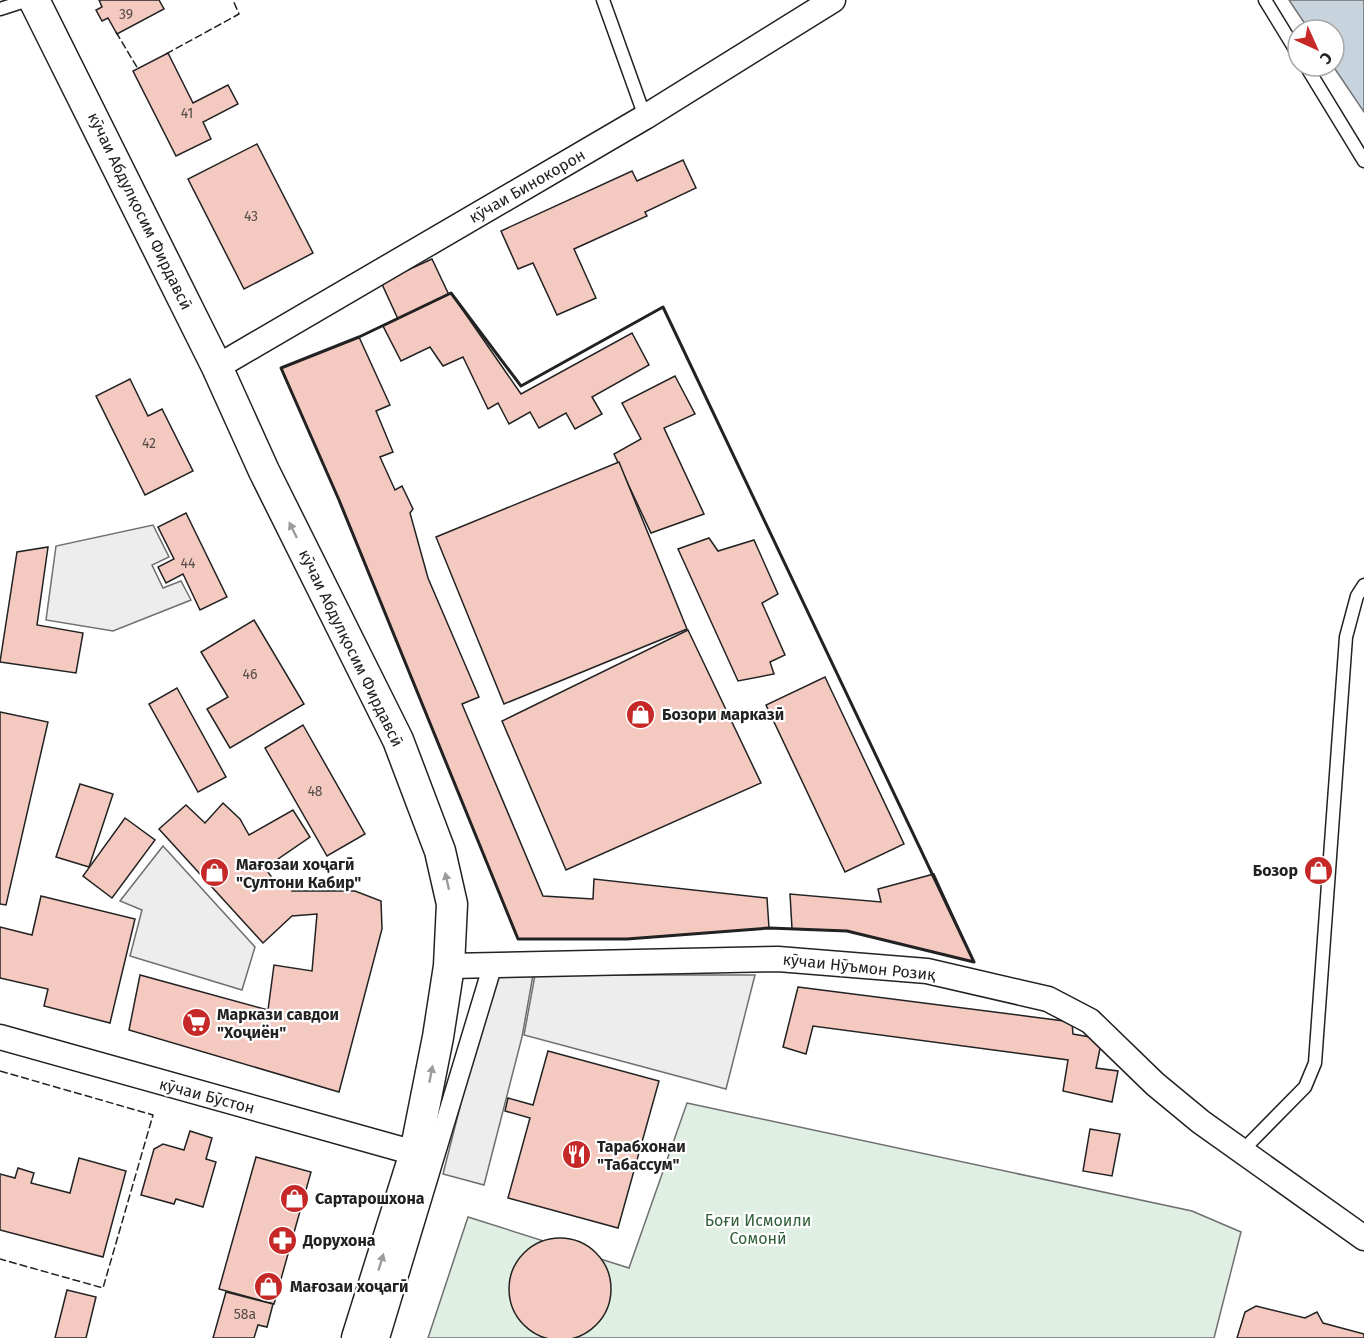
<svg xmlns="http://www.w3.org/2000/svg" width="1364" height="1338" viewBox="0 0 1364 1338" font-family="'Fira Sans',sans-serif">
  <style>
    .green { fill: #e0efe3; stroke: #6f6f6f; stroke-width: 1.5 }
    .parking { fill: #ededed; stroke: #6f6f6f; stroke-width: 1.5 }
    .water { fill: #c7d3dd; stroke: #6f6f6f; stroke-width: 1.5 }
    .building { fill: #f3c9c0; stroke: #222; stroke-width: 1.5 }
    .lines { fill: none; stroke-linecap: round; stroke-linejoin: round }
    .service-casing { stroke: #222; stroke-width: 15 }
    .pedestrian-casing { stroke: #222; stroke-width: 21 }
    .minor-casing { stroke: #222; stroke-width: 27 }
    .tertiary-casing { stroke: #222; stroke-width: 33 }
    .service { stroke: #fff; stroke-width: 12 }
    .pedestrian { stroke: #fff; stroke-width: 18 }
    .minor { stroke: #fff; stroke-width: 24 }
    .tertiary { stroke: #fff; stroke-width: 30 }
    .fence { stroke: #222; stroke-width: 1.5; stroke-dasharray: 8 3; stroke-linecap: butt }
    .wall { stroke: #222; stroke-width: 3 }
    .oneway { fill: #9c9c9c }
    .labels { text-anchor: middle; dominant-baseline: central; stroke-width: 4.5; stroke-linejoin: round; paint-order: stroke }
    .number-label { font-size: 14px; fill: #564c4a }
    .street-label { font-size: 16px; fill: #222; stroke: #fff }
    .poi-label { font-size: 16px; font-weight: bold; fill: #222; stroke: #fff; text-anchor: start }
    .park-label { font-size: 16px; fill: #2f5e38; stroke: #fff }
  </style>
  <rect width="100%" height="100%" fill="#fff"/>
  <path class="green" d="M687 1103 1192 1211 1241 1232 1214 1338H428L468 1217 629 1268Z"/>
  <g class="parking">
    <path d="M153 525 169 557 152 565 163 588 181 581 191 600 113 631 46 620 56 546Z"/>
    <path d="M163 846 255 947 242 990 130 956 142 910 120 901Z"/>
    <path d="M533 975 522 1037 484 1185 443 1174 493 977Z"/>
    <path d="M535 975H755L726 1089 524 1035Z"/>
  </g>
  <path class="water" d="M1289 0H1364V112L1333 66 1334 30H1309Z"/>
  <g class="building">
    <path d="M99 0H159L164 9 117 34 108 18 102 21 96 10 102 7Z"/>
    <path d="M168 53 193 103 228 85 238 104 203 122 211 139 176 156 133 71Z"/>
    <path d="M257 144 313 253 244 289 188 179Z"/>
    <path d="M683 160 696 188 645 212 647 216 574 249 596 298 557 315 533 263 518 269 501 231 632 171 637 181Z"/>
    <path d="M432 259 449 295 398 319 381 282Z"/>
    <path d="M451 293 521 394 632 333 649 365 592 397 602 414 575 429 566 413 539 428 530 412 509 424 498 403 488 409 463 357 443 366 430 347 401 361 383 326Z"/>
    <path d="M359 337 390 405 376 411 393 452 380 457 395 490 402 486 413 509 410 513 428 578 479 697 462 704 543 896 593 899 594 879 767 898 769 928 627 939H518L339 500 281 368Z"/>
    <path d="M675 376 695 414 664 428 704 514 651 533 614 454 641 439 622 403Z"/>
    <path d="M130 379 148 416 162 409 193 471 145 495 96 396Z"/>
    <path d="M619 462 687 629 504 704 436 537Z"/>
    <path d="M186 513 227 597 200 610 183 574 166 583 158 567 174 559 158 527Z"/>
    <path d="M709 538 718 551 754 540 778 594 762 603 785 655 770 662 774 674 738 681 678 549Z"/>
    <path d="M48 547 37 625 83 633 76 673 0 662 17 552Z"/>
    <path d="M254 620 304 704 230 748 207 709 228 697 201 652Z"/>
    <path d="M688 630 761 783 566 870 502 721Z"/>
    <path d="M825 677 904 844 845 872 766 705Z"/>
    <path d="M177 688 226 777 198 792 149 704Z"/>
    <path d="M0 712 48 722 6 905 0 904Z"/>
    <path d="M303 725 365 834 327 856 265 748Z"/>
    <path d="M80 784 113 794 89 867 56 857Z"/>
    <path d="M223 803 240 819 249 835 293 810 310 837 265 868 273 879H292V891H355L381 901 382 929 339 1092 129 1030 140 975 268 1010 274 965 312 971 317 914 292 916 263 943 159 829 186 805 205 823Z"/>
    <path d="M125 818 155 840 112 898 83 876Z"/>
    <path d="M934 874 974 962 847 931 792 929 790 894 881 902 878 889Z"/>
    <path d="M41 896 135 919 110 1023 44 1006 48 989 0 978V927L32 935Z"/>
    <path d="M798 987 1072 1022 1073 1034 1102 1039 1096 1068 1118 1071 1112 1102 1063 1091 1068 1060 813 1026 806 1054 783 1047Z"/>
    <path d="M548 1051 659 1081 618 1228 508 1198 530 1118 505 1111 508 1098 533 1105Z"/>
    <path d="M1090 1129 1120 1134 1112 1176 1083 1171Z"/>
    <path d="M190 1131 212 1138 206 1159 216 1162 203 1207 176 1199 174 1204 141 1195 154 1149 163 1144 184 1150Z"/>
    <path d="M256 1157 311 1172 274 1304 219 1289Z"/>
    <path d="M79 1158 126 1171 103 1257 0 1230V1174L15 1178 18 1168 34 1173 31 1183 70 1193Z"/>
    <circle cx="560" cy="1289" r="51"/>
    <path d="M67 1290 96 1297 86 1338H55Z"/>
    <path d="M226 1292 273 1304 267 1327 258 1325 254 1338H213Z"/>
    <path d="M1256 1306 1305 1318 1317 1312 1323 1323 1364 1334V1338H1237L1245 1312Z"/>
  </g>
  <g class="lines">
    <defs>
      <g id="service">
        <path d="M603 0 645 117"/>
        <path d="M1265 0 1298 54"/>
        <path d="M0 9 28 0"/>
        <path d="M1306 66 1364 161"/>
        <path d="M1240 1153 1305 1087 1315 1063 1346 637 1357 596 1364 585"/>
      </g>
      <path id="pedestrian" d="M380 1338 493 964"/>
      <g id="minor">
        <path d="M217 367 645 117 833 0"/>
        <path d="M449 966 778 959 927 971 1048 999 1090 1021 1155 1084 1201 1122 1364 1238"/>
        <path d="M0 1037 415 1153"/>
      </g>
      <path id="tertiary" d="M34 0 217 367 264 471 398 740 440 851 452 904 449 966 438 1037 415 1153 357 1338"/>
    </defs>
    <use href="#service" class="service-casing"/>
    <use href="#pedestrian" class="pedestrian-casing"/>
    <use href="#minor" class="minor-casing"/>
    <use href="#tertiary" class="tertiary-casing"/>
    <use href="#service" class="service"/>
    <use href="#pedestrian" class="pedestrian"/>
    <use href="#minor" class="minor"/>
    <use href="#tertiary" class="tertiary"/>
    <g class="fence">
      <path d="M116 32 138 69 139 68"/>
      <path d="M166 54 239 14 233 0"/>
      <path d="M0 1071 153 1115 103 1288 0 1259"/>
    </g>
    <path class="wall" d="M451 293 521 386 663 307 974 962 847 931 769 928 627 939H518L339 500 281 368 359 337Z"/>
  </g>
  <defs><path id="oneway-solid" d="M-6-.8H1V-3.2L6.5 0L1 3.2V.8H-6Z" transform="scale(1.5)"/></defs>
  <g class="oneway">
    <use href="#oneway-solid" transform="translate(293 530) rotate(-116)"/>
    <use href="#oneway-solid" transform="translate(447 881) rotate(-103)"/>
    <use href="#oneway-solid" transform="translate(431 1074) rotate(-79)"/>
    <use href="#oneway-solid" transform="translate(381 1262) rotate(-73)"/>
  </g>
  <defs>
    <symbol id="shop-disc" viewBox="-11 -11 22 22"><circle r="9.5" fill="#c62828" stroke="#fff"/><path d="M-5-2.5h2.3a2.7 3.5 0 0 1 5.4 0H5L5.5 6h-11ZM-1.5-2.5h3a1.5 2.3 0 0 0-3 0Z" fill="#fff"/></symbol>
    <symbol id="supermarket-disc" viewBox="-11 -11 22 22"><circle r="9.5" fill="#c62828" stroke="#fff"/><path d="M-6-5.5h2.5l.6 2H6L4.5 2H-2.5L-4.4-4H-6ZM-1.5 3.2a1.3 1.3 0 1 0 .1 0ZM3 3.2a1.3 1.3 0 1 0 .1 0Z" fill="#fff"/></symbol>
    <symbol id="restaurant-disc" viewBox="-11 -11 22 22"><circle r="9.5" fill="#c62828" stroke="#fff"/><path d="M-5-6h1v4h1v-4h1v4h1v-4h1v5L-1.5 .5V6h-2V.5L-5-1ZM5-6V6H3V1.5H1.5Q1.5-4 5-6Z" fill="#fff"/></symbol>
    <symbol id="pharmacy-disc" viewBox="-11 -11 22 22"><circle r="9.5" fill="#c62828" stroke="#fff"/><path d="M-2-6h4v4h4v4h-4v4h-4v-4h-4v-4h4Z" fill="#fff"/></symbol>
  </defs>
  <g fill-rule="evenodd">
    <use href="#shop-disc" x="624" y="698" width="33" height="33"/>
    <use href="#shop-disc" x="1302" y="854" width="33" height="33"/>
    <use href="#shop-disc" x="198" y="856" width="33" height="33"/>
    <use href="#supermarket-disc" x="180" y="1006" width="33" height="33"/>
    <use href="#restaurant-disc" x="560" y="1138" width="33" height="33"/>
    <use href="#shop-disc" x="278" y="1182" width="33" height="33"/>
    <use href="#pharmacy-disc" x="266" y="1224" width="33" height="33"/>
    <use href="#shop-disc" x="252" y="1270" width="33" height="33"/>
  </g>
  <g class="labels">
    <g class="number-label">
      <text x="126" y="14">39</text>
      <text x="187" y="113">41</text>
      <text x="251" y="216">43</text>
      <text x="149" y="443">42</text>
      <text x="188" y="563">44</text>
      <text x="250" y="674">46</text>
      <text x="315" y="791">48</text>
      <text x="245" y="1314">58а</text>
    </g>
    <g class="street-label">
      <text transform="translate(527 186) rotate(-30)">кӯчаи Бинокорон</text>
      <text transform="translate(140 211) rotate(64)">кӯчаи Абдулқосим Фирдавсӣ</text>
      <text transform="translate(351 648) rotate(64)">кӯчаи Абдулқосим Фирдавсӣ</text>
      <text transform="translate(859 967) rotate(6)">кӯчаи Нӯъмон Розиқ</text>
      <text transform="translate(207 1096) rotate(15)">кӯчаи Бӯстон</text>
    </g>
    <g class="poi-label">
      <text x="662" y="714">Бозори марказӣ</text>
      <text x="236" y="864">Мағозаи хоҷагӣ<tspan x="236" dy="18">"Султони Кабир"</tspan></text>
      <text x="1298" y="870" text-anchor="end">Бозор</text>
      <text x="217" y="1014">Маркази савдои<tspan x="217" dy="18">"Хоҷиён"</tspan></text>
      <text x="597" y="1146">Тарабхонаи<tspan x="597" dy="18">"Табассум"</tspan></text>
      <text x="315" y="1198">Сартарошхона</text>
      <text x="303" y="1240">Дорухона</text>
      <text x="290" y="1286">Мағозаи хоҷагӣ</text>
    </g>
    <g class="park-label">
      <text x="758" y="1220">Боғи Исмоили<tspan x="758" dy="18">Сомонӣ</tspan></text>
    </g>
  </g>
  <g transform="translate(1316 48) rotate(135)"><circle r="28" fill="#ffffff" stroke="#a7a7a7" stroke-width="1.5"/>
  <path d="M0-4.5L10 22L0 15L-10 22Z" fill="#c62828"/>
  <text y="-9" font-size="16" font-weight="bold" text-anchor="middle" fill="#222222">С</text>
  </g>
</svg>
